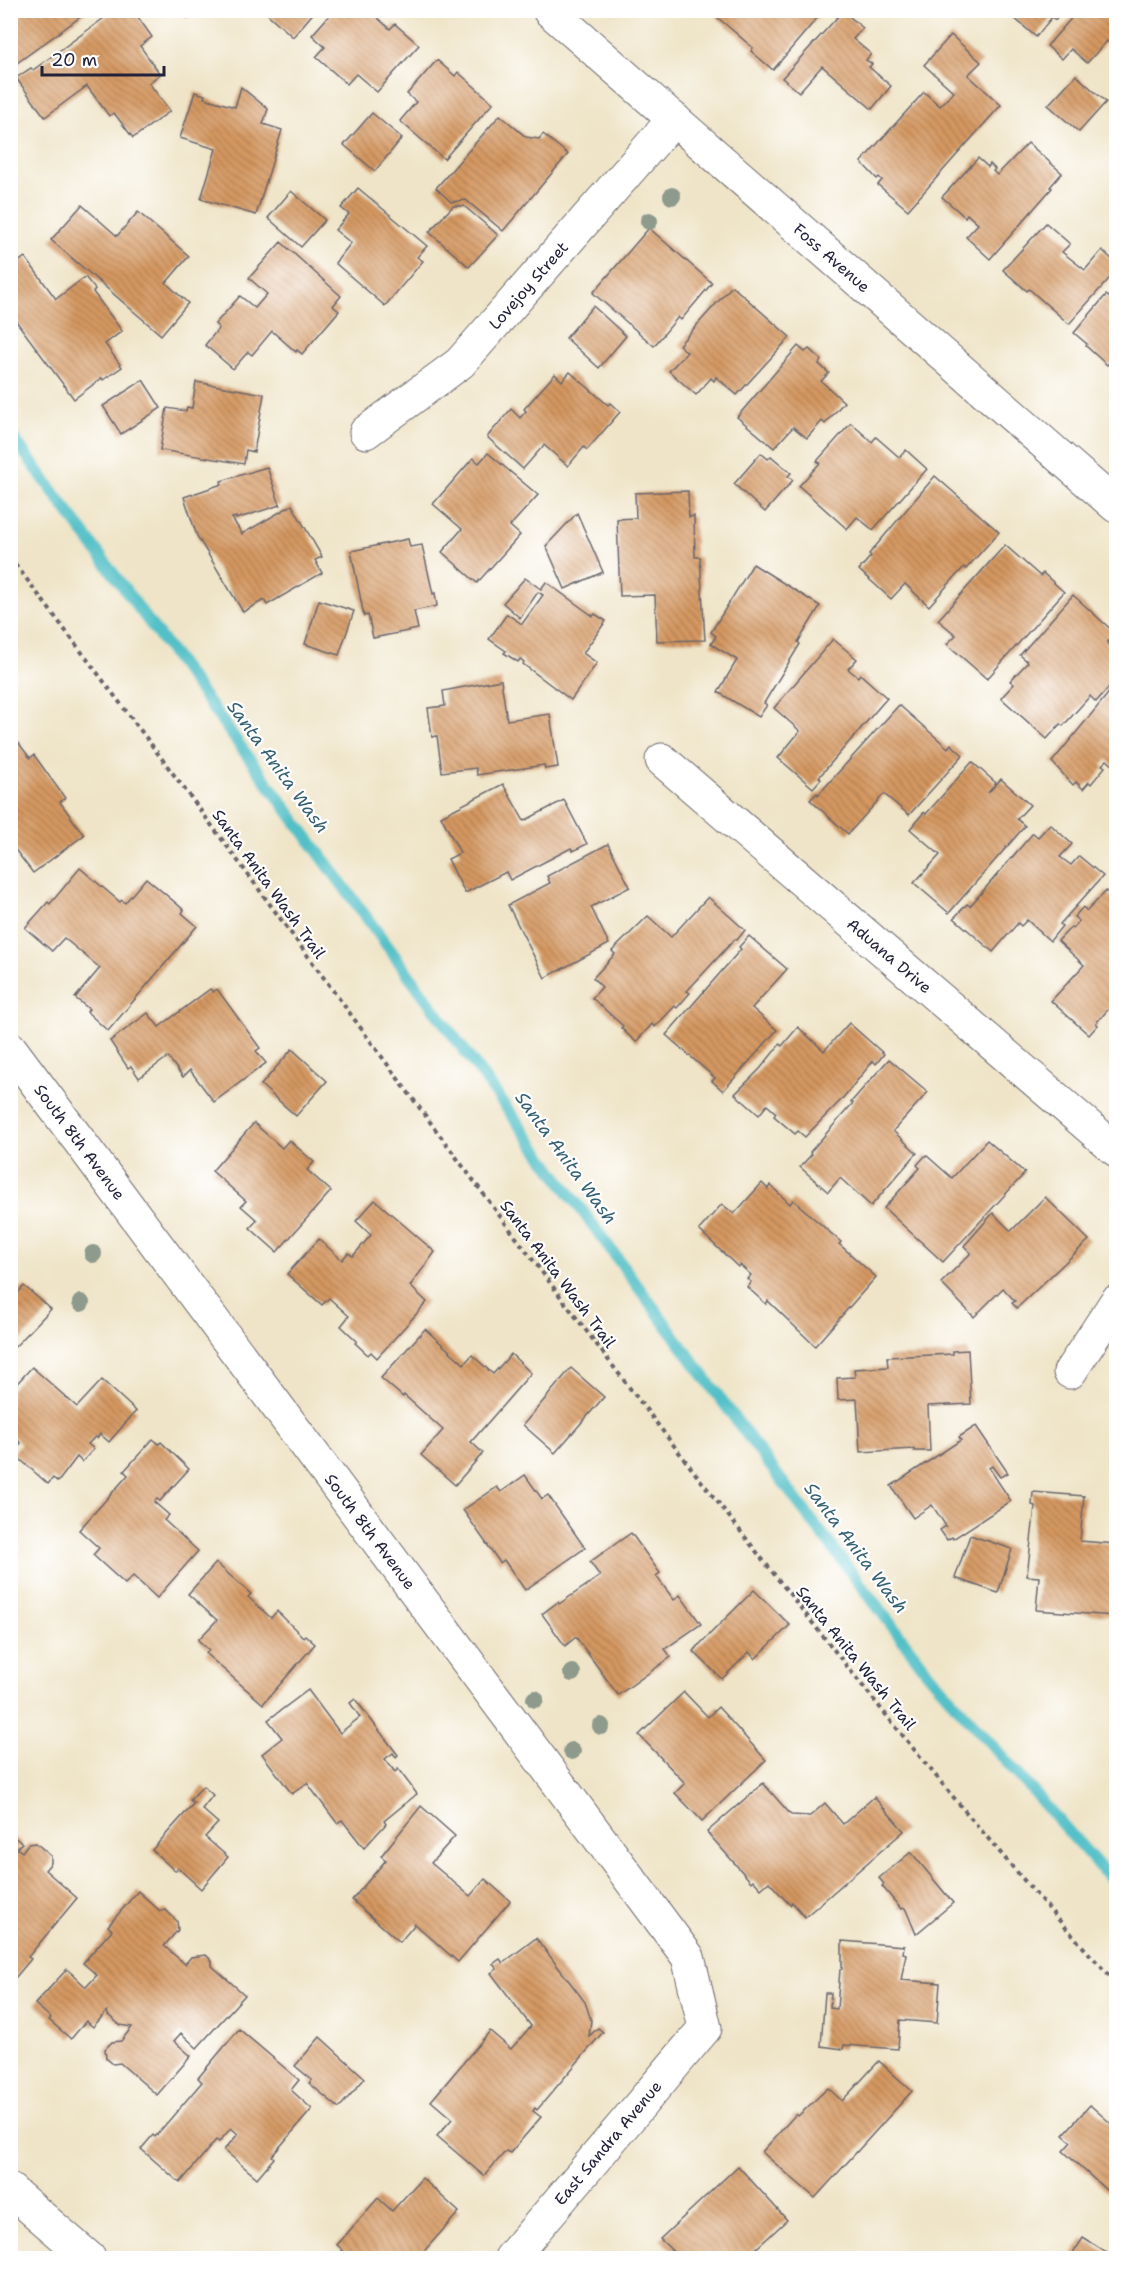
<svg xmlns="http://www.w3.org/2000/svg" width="1127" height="2269" viewBox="0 0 1127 2269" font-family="'Shantell Sans',sans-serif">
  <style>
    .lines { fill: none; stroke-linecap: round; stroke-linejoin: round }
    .stream { stroke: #52c0c7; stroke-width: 12 }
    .building { fill: url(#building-back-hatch) }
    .minor-casing { stroke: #6a666c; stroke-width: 35 }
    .tertiary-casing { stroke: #6a666c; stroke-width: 35 }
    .path { stroke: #6a666c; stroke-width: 4; stroke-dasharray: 4.5 4.5; stroke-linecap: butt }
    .minor { stroke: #fff; stroke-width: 33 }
    .tertiary { stroke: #fff; stroke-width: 33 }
    .tree { fill: #8e9a8b }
    .labels { text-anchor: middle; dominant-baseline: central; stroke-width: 4.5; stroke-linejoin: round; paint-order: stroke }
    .street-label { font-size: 16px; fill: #22223b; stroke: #fff }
    .water-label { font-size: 18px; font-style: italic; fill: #356173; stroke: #fff }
  </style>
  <defs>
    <pattern id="building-back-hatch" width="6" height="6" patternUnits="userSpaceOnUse" patternTransform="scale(1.5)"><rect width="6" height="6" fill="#d59861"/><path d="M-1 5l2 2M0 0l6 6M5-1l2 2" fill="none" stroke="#ac7c51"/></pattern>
  </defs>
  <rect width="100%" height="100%" fill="#fff"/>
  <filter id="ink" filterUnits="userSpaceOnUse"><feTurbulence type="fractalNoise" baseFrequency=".0167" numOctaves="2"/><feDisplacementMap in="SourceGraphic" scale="12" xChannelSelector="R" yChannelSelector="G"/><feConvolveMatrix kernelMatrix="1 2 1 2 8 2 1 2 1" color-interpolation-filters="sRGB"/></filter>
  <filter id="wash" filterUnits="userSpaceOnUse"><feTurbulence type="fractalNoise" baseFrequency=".008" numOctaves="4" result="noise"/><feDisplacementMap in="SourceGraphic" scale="24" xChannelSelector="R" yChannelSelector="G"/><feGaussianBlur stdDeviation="1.35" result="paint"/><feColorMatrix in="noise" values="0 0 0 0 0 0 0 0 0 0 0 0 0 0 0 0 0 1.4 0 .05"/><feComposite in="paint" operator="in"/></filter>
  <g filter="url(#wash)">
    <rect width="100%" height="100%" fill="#efe4c7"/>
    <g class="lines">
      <path class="stream" d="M10 433 759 1451 928 1673 1116 1885"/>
    </g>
    <g id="blocks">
      <g class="building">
        <path d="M10 10H90L10 68Z"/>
        <path d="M115 10H133L152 37 140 46 160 74 149 83 170 111 133 138 114 113 109 116 87 86 45 117 16 78 31 68 33 70Z"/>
        <path d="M178 10H193L187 18Z"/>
        <path d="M263 10H316L293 37Z"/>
        <path d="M334 10H376L373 14 390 29 395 24 419 45 377 92 356 74 347 84 316 57 325 47 312 35Z"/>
        <path d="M723 10H824L773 70 751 51 753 48 717 17Z"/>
        <path d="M1005 10H1063L1055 20 1052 17 1036 37Z"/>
        <path d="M1075 10H1116V49L1107 41 1087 63 1071 49 1062 59 1047 46 1075 14 1073 12Z"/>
        <path d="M843 11 863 28 853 39 871 54 866 60 872 64 869 67 891 86 872 109 822 66 799 92 782 78Z"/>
        <path d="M951 35 981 62 968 75 1001 105 908 210 878 185 882 180 879 177 877 179 861 162 924 92 940 106 954 92 924 65Z"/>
        <path d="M437 60 455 76 458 72 493 103 444 159 400 121 416 102 407 94Z"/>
        <path d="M1076 75 1106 102 1079 132 1048 105Z"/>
        <path d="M241 87 268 109 263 124 282 130 256 215 201 199 216 149 180 138 195 92 205 95 204 98 235 107Z"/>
        <path d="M372 113 402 138 375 171 344 145Z"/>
        <path d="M500 115 526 137 539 139 543 134 568 154 503 231 466 200 451 202 436 188Z"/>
        <path d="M1028 143 1062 173 1050 187 1052 188 990 259 966 237 978 224 967 214 965 217 942 197 978 158 988 167 990 164 995 169 993 171 997 175Z"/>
        <path d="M358 188 427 246 417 257 423 261 385 306 335 263 351 243 335 230 349 214 341 208Z"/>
        <path d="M291 191 325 220 301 247 268 218Z"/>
        <path d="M82 205 117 236 138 212 189 256 166 283 188 303 161 335 51 240Z"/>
        <path d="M453 206H464L498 235 469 267 429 232Z"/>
        <path d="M1046 223 1070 244 1062 252 1085 270 1102 250 1116 263V271L1069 324 1029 289 1027 291 1003 270Z"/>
        <path d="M649 228 712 283 681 320 678 317 654 346 593 293Z"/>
        <path d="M281 242 341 296 333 306 339 311 302 354 297 350 296 352 272 331 252 355 248 352 233 369 205 345 219 328 215 324 240 296 255 308 267 294 249 278Z"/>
        <path d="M25 257 56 299 85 277 95 289 93 292 122 331 105 344 122 367 103 380 102 378 74 399 10 313V268Z"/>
        <path d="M732 286 790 337 737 395 716 377 714 381 711 378 696 395 669 371 687 352 679 345Z"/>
        <path d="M1116 289V369L1109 363 1107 365 1086 346 1087 344 1074 333 1106 295 1109 297Z"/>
        <path d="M593 306 626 336 599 368 566 338Z"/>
        <path d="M798 346 805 352 809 349 821 360 819 364 829 373 821 381 844 402 825 424 822 421 807 438 793 427 774 448 737 417Z"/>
        <path d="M570 372 608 405 610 403 620 412 587 450 584 447 568 466 544 445 523 469 487 437 511 409 520 418 526 411 524 409 555 374 562 381Z"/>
        <path d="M143 380 161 408 121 434 103 406Z"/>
        <path d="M196 382 264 394 254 452 246 450 244 464 160 450 167 408 186 411 187 407 192 408Z"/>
        <path d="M851 423 872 442 876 437 899 457 906 450 927 469 873 530 857 517 847 529 799 486 820 463 817 461Z"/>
        <path d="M488 453 538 495 510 526 520 535 477 583 442 552 462 529 433 504 473 458 479 463Z"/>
        <path d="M761 453 768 459 771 456 791 473 788 476 793 480 765 512 734 484Z"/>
        <path d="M267 467 280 505 236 519V517L232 518 242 534 292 505 322 557 315 560 322 573 267 605 264 600 243 612 197 536 184 497 222 484 221 481Z"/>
        <path d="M935 476 999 532 966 569 964 567 929 606 905 584 891 599 859 570 871 556 869 554Z"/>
        <path d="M688 491 689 517 694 516 695 557H700L705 640 657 641 655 595 620 596 617 519 636 518 635 493Z"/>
        <path d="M577 513 603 572 565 589 546 546Z"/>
        <path d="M408 539 410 547 422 545 433 594 435 593 437 606 414 611 418 629 373 638 368 615 364 616 351 551Z"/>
        <path d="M1005 545 1040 576 1043 573 1064 592 987 679 947 644 956 635 938 620Z"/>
        <path d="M753 564 820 606 798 642 800 644 764 703 767 705 759 717 718 692 737 660 711 644 716 636 711 632Z"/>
        <path d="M525 578 541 589 546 582 593 616 595 614 606 621 583 653 597 663 571 700 523 664 524 662 520 659 518 662 504 653 506 651 489 639 507 614 522 624 543 595 538 592 520 618 503 603Z"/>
        <path d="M1073 595 1115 633 1107 643 1116 651V679L1096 702 1090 696 1063 726 1060 724 1047 739 1001 698 1014 684 1010 681 1028 662 1020 655Z"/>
        <path d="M319 600 354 611 339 655 305 644Z"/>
        <path d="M833 639 857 659 848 669 858 677 860 674 887 698 819 777 821 779 813 788 778 758 800 731 774 708Z"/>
        <path d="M501 680 507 720 550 714 558 767 545 769 544 765 477 775 476 768 442 772 437 736 432 737 428 708 445 706 443 691Z"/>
        <path d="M1116 684V768L1107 760 1102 765 1105 767 1091 784 1089 782 1083 789 1076 782 1073 785 1052 762Z"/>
        <path d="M899 705 948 748 951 744 963 755 909 815 884 794 848 834 810 800 817 793 818 795Z"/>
        <path d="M17 741 30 758 34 755 65 798 60 802 84 835 33 873 10 843V746Z"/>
        <path d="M972 762 996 783 988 793 1001 779 1030 805 1017 819 1025 826 949 913 914 883 940 855 910 829 924 812 926 814Z"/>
        <path d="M503 784 524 821 564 800 587 844 573 851 571 848 510 880 506 872 465 893 448 859 460 853 441 816Z"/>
        <path d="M1050 824 1072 844 1060 857 1071 865 1079 856 1103 876 1060 924 1062 926 1050 941 1027 920 1021 926 1018 923 993 952 954 918 967 904 970 906 1033 833 1038 837Z"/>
        <path d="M608 844 630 887 591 907 609 944 545 978 508 905 550 883 547 876Z"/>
        <path d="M80 868 120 902 122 900 125 903 146 878 184 910 182 913 197 926 108 1031 87 1012 89 1009 75 998 100 968 64 938 52 951 25 928 48 902 50 904Z"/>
        <path d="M1106 891 1116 901V1001L1096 1023 1098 1025 1089 1035 1051 1001 1084 965 1058 941 1071 927 1073 928 1079 921 1074 917 1083 907 1087 911Z"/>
        <path d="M708 897 745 930 737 940 735 939 687 991 690 993 677 1008 675 1006 655 1027 652 1024 636 1042 621 1028 623 1026 592 998 602 987 593 978 615 954 612 951 648 916 671 937Z"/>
        <path d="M749 936 787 969 752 1008 777 1030 723 1091 712 1081 715 1078 666 1035 741 949 739 947Z"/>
        <path d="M210 989 213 992 217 989 260 1048 256 1051 266 1063 214 1102 190 1070 183 1077 168 1057 139 1078 131 1066 128 1068 110 1041 148 1013 159 1027Z"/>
        <path d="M849 1023 884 1054 876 1064 873 1061 842 1099 805 1137 798 1131 795 1134 774 1116 776 1113 767 1105 759 1115 735 1094 760 1069 780 1044 782 1046 798 1027 824 1051Z"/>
        <path d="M292 1049 327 1081 296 1116 261 1085Z"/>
        <path d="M889 1059 928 1092 893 1131 917 1153 871 1206 840 1178 828 1192 800 1167 812 1154 810 1152 853 1103 851 1102Z"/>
        <path d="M254 1123 282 1148 289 1140 314 1162 307 1170 331 1191 277 1252 250 1228 257 1220 241 1206 246 1201 212 1171Z"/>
        <path d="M987 1140 1025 1173 943 1262 884 1208 920 1168 917 1165 926 1155 952 1178Z"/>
        <path d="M762 1183 768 1189 770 1185 790 1204 793 1200 841 1242 839 1244 876 1277 815 1346 768 1301 766 1304 747 1287 751 1282 747 1279 751 1275 740 1265 738 1267 699 1230 722 1204 734 1214Z"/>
        <path d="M1045 1197 1089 1240 1017 1308 1012 1303 1015 1301 1003 1288 974 1317 941 1283 971 1253 964 1246 993 1213 1011 1231Z"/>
        <path d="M375 1200 435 1252 410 1286 427 1302 377 1358 371 1352 368 1355 355 1343 357 1341 341 1326 349 1316 329 1298 322 1305 287 1274 319 1239 342 1260 348 1253 353 1256 371 1235 356 1221Z"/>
        <path d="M24 1286 51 1309 10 1352V1290L16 1295Z"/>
        <path d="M425 1329 464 1364 472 1355 493 1374 511 1354 531 1373 471 1442 483 1453 455 1485 421 1455 443 1430 404 1395 403 1397 381 1378Z"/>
        <path d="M968 1350 971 1404 928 1406 930 1451H914V1449L860 1452 857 1399 838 1400 837 1378 855 1377 854 1369 888 1367 887 1357 953 1354V1351Z"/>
        <path d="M32 1367 77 1407 102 1380 136 1411 109 1442 100 1434 97 1438 95 1437 88 1444 94 1449 82 1462 77 1457 58 1482 53 1478 48 1484 13 1453 21 1443 10 1433V1391Z"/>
        <path d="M571 1368 604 1397 555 1453 523 1425Z"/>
        <path d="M976 1426 1008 1473 1000 1477 992 1466 989 1468 1011 1501 953 1539 952 1537 947 1540 940 1530 946 1526 932 1505 913 1518 891 1486 961 1440 959 1437Z"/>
        <path d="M153 1439 159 1444 161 1442 189 1469 160 1501 157 1499 154 1502 169 1515 164 1520 198 1551 157 1598 133 1576 125 1584 93 1555 99 1548 79 1530 128 1475 124 1471Z"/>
        <path d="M525 1475 542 1499 548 1495 585 1548 525 1590 504 1560 500 1563 463 1510 497 1487 501 1492Z"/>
        <path d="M1033 1492 1084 1496 1080 1541 1116 1544 1114 1616 1036 1610 1039 1577 1027 1576 1035 1506 1032 1505Z"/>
        <path d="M631 1533 660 1573 656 1576 674 1600 680 1595 701 1624 665 1649 671 1657 618 1695 576 1637 565 1646 542 1614 558 1602 559 1604 600 1576 590 1562Z"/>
        <path d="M970 1535 1012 1549 998 1593 955 1578Z"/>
        <path d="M216 1563 251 1594 248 1597 271 1618 277 1611 303 1637 305 1635 315 1644 263 1704 206 1654 209 1650 198 1640 217 1620 188 1594Z"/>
        <path d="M754 1590 790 1625 755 1659 749 1652 722 1679 693 1651Z"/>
        <path d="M308 1690 340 1733 360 1717 350 1703 355 1699 398 1755 396 1757 393 1753 385 1759 395 1772 398 1769 417 1794 384 1821 386 1824 364 1848 342 1820 337 1823 307 1783 292 1794 262 1754 282 1738 268 1720Z"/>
        <path d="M684 1692 708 1717 718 1707 766 1760 702 1821 675 1793 685 1783 639 1735Z"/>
        <path d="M763 1783 791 1815 810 1816 825 1803 843 1824 874 1797 904 1831 805 1917 792 1902 790 1905 769 1882 761 1889 753 1880 751 1882 707 1832Z"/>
        <path d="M203 1786 213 1795 202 1809 218 1823 205 1837 228 1857 201 1889 178 1868 175 1871 152 1850 194 1803 190 1800Z"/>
        <path d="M421 1806 455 1836 431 1863 470 1896 485 1879 510 1901 458 1962 415 1924 400 1942 352 1900 386 1860 381 1856Z"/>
        <path d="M10 1834 22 1843 17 1848 22 1852 28 1844 36 1843 51 1856V1863L45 1870 77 1898 28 1957 31 1959 10 1984Z"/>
        <path d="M911 1852 953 1903 916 1934 906 1910 903 1908 901 1909 882 1886 884 1884 879 1878Z"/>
        <path d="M138 1891 160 1911 166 1910 177 1921 178 1930 164 1946 185 1964 191 1957 206 1955 212 1961V1966L245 1995 197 2048 181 2033 174 2041 191 2056 157 2095 120 2063 113 2064 106 2058 105 2049 112 2042 121 2041 132 2027 120 2025 108 2015 107 2011 93 2027 86 2021 71 2039 49 2020 51 2018 35 2004 67 1969 86 1987 97 1975 83 1963 112 1930 108 1926Z"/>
        <path d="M536 1938 585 2002 591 2020 589 2036 598 2028 603 2032 537 2110 535 2108 533 2111 541 2117 510 2153 506 2151 484 2176 437 2136 452 2119 431 2101 490 2031 511 2049 531 2026 491 1973 497 1969 493 1964 500 1959 503 1963Z"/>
        <path d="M842 1941 904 1946 903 1953 906 1954 901 1980 940 1983 937 2023 900 2020 898 2049 844 2045 843 2049 821 2046 825 1993H831L830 2008 837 2009 840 1969H842Z"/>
        <path d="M239 2029 299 2080 291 2090 312 2109 272 2156 274 2158 257 2178 224 2150 238 2134 231 2128 219 2142 216 2140 180 2183 141 2149 153 2135 155 2137 202 2082 198 2078Z"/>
        <path d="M320 2037 365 2078 339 2108 309 2083 312 2080 295 2066Z"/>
        <path d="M879 2061 912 2091 815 2198 762 2152 796 2114 798 2116 828 2088 842 2101Z"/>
        <path d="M1090 2105 1116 2128V2199L1063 2151 1071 2142 1063 2135Z"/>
        <path d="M738 2166 787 2220 746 2258H680L660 2239Z"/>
        <path d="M422 2178 459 2212 418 2258H336L343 2250 337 2245 378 2198 392 2211Z"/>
        <path d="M1083 2238 1115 2258H1070Z"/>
      </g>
    </g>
  </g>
  <g filter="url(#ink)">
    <use href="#blocks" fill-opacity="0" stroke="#6a666c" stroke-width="1.5"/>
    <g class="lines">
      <defs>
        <g id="minor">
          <path id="s1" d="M549 10 1116 506"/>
          <path id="s2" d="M366 432 460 363 674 119"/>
          <path id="s3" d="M662 760 1116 1150"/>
          <path id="s4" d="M10 1048 688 1957 705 2028 511 2258"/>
          <path d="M1070 1372 1116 1302"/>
        </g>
        <path id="tertiary" d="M10 2190 89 2258"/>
      </defs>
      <use href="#minor" class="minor-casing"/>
      <use href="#tertiary" class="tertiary-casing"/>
      <path class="path" d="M10 557C92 666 174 774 255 884 400 1082 545 1279 695 1473 831 1647 966 1821 1116 1983"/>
      <use href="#minor" class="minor"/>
      <use href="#tertiary" class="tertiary"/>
    </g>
    <g class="tree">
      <circle cx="672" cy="196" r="9"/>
      <circle cx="649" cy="221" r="9"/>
      <circle cx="93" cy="1254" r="9"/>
      <circle cx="81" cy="1303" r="9"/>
      <circle cx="572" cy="1673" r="9"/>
      <circle cx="535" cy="1699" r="9"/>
      <circle cx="601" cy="1726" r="9"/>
      <circle cx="572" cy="1751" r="9"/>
    </g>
  </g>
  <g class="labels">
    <g class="street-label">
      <text stroke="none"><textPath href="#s1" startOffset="376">Foss Avenue</textPath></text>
      <text stroke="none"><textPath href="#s2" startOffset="220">Lovejoy Street</textPath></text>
      <text transform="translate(269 884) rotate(54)">Santa Anita Wash Trail</text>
      <text stroke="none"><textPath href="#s3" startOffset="300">Aduana Drive</textPath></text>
      <text stroke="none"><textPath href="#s4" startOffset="117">South 8th Avenue</textPath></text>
      <text transform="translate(558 1274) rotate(53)">Santa Anita Wash Trail</text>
      <text stroke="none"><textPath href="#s4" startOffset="603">South 8th Avenue</textPath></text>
      <text transform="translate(856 1658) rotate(51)">Santa Anita Wash Trail</text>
      <text transform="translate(608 2143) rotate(-50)">East Sandra Avenue</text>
    </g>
    <g class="water-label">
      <text transform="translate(278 767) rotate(54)">Santa Anita Wash</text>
      <text transform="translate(566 1158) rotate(54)">Santa Anita Wash</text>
      <text transform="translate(856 1548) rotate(53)">Santa Anita Wash</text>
    </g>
  </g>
  <rect width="1127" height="2269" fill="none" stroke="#fff" stroke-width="36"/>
  <path d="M42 66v9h122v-9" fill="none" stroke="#22223b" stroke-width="3"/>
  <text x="51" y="66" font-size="18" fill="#22223b" stroke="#ffffff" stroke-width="4.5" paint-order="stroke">20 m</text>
</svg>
